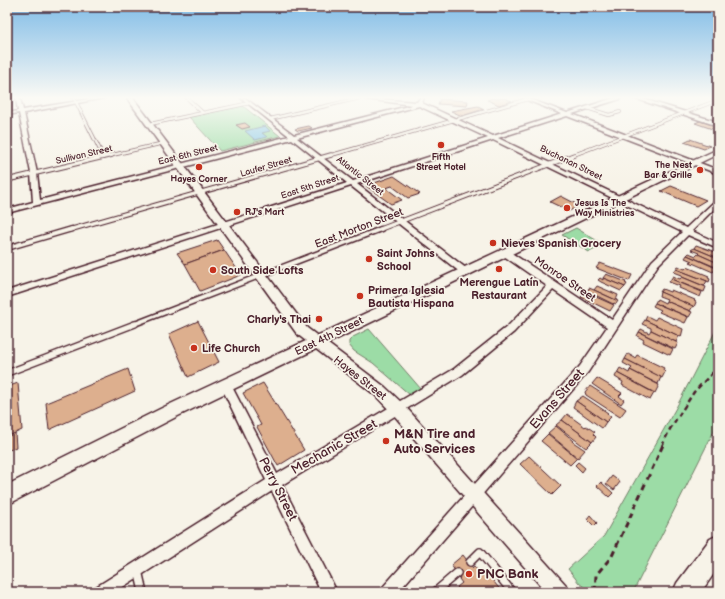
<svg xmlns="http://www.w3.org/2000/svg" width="725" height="599" viewBox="0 0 725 599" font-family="'Balsamiq Sans',sans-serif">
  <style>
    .green { fill: #9cdca6; stroke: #737e68 }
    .water { fill: #85c7e6; stroke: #6d849b }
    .building { fill: #ddaf8e; stroke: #4a1f2b }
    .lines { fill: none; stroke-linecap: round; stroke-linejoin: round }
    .service-far4-casing { stroke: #4a1f2b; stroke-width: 4 }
    .service-far3-casing { stroke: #4a1f2b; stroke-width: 5.5 }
    .service-far2-casing { stroke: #4a1f2b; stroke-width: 7 }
    .service-far1-casing { stroke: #4a1f2b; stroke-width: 8 }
    .service-casing { stroke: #4a1f2b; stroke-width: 10 }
    .minor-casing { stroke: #4a1f2b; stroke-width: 3 }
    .tertiary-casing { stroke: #4a1f2b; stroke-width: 3 }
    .secondary-casing { stroke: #4a1f2b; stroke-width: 3 }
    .trunk-casing { stroke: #4a1f2b; stroke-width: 3 }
    .path-far1 { stroke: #4a1f2b; stroke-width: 2.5; stroke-dasharray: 5 3.5; stroke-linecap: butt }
    .path { stroke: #4a1f2b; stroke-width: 3; stroke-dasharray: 6 4.5; stroke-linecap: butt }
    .service-far4 { stroke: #f7f3e8; stroke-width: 2.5 }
    .service-far3 { stroke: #f7f3e8; stroke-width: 3.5 }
    .service-far2 { stroke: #f7f3e8; stroke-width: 4 }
    .service-far1 { stroke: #f7f3e8; stroke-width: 5.5 }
    .service { stroke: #f7f3e8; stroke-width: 7 }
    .minor { fill: #f7f3e8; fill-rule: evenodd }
    .tertiary { fill: #f7f3e8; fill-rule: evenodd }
    .secondary { fill: #f7f3e8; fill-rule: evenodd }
    .trunk { fill: #f7f3e8; fill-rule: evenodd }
    .poi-dot { fill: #c8321e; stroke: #f7f3e8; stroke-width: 1.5 }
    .labels { text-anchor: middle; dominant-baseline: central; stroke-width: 3.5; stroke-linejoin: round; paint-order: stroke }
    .far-street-label { font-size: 9px; fill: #4a1f2b; stroke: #f7f3e8 }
    .far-poi-label { font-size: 9px; font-weight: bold; fill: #4a1f2b; stroke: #f7f3e8 }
    .street-label { font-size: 11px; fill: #4a1f2b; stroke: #f7f3e8 }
    .poi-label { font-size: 11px; font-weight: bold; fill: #4a1f2b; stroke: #f7f3e8; text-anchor: start }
    .near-street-label { font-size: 13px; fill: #4a1f2b; stroke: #f7f3e8 }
    .near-poi-label { font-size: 13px; font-weight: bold; fill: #4a1f2b; stroke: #f7f3e8; text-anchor: start }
  </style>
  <rect width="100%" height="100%" fill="#f7f3e8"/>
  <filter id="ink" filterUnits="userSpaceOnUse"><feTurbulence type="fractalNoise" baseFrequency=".025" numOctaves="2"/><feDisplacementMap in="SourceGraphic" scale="8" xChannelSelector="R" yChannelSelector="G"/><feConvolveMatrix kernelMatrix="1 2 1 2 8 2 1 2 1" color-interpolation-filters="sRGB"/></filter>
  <g filter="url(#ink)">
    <g class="green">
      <path d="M243 106 280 136 220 151 189 117Z"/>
      <path d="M576 228 604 245 589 252 562 235Z"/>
      <path d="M718 326V423L634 590 628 592H590L579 583 568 569 604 536 677 406Z"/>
      <path d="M369 329 421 389 410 395 373 363 354 351 349 345V341L353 337Z"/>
    </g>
    <path class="water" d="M265 126 270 131 262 133 267 137 255 140 245 131Z"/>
    <g class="building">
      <path d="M493 98 497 99 504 98 512 101 499 105 487 100Z"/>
      <path d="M440 99 468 101 467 106 438 104Z"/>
      <path d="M478 106 484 109 462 116 451 111Z"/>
      <path d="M700 121 718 126V131L695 123Z"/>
      <path d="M245 123 250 127 242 129 236 125Z"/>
      <path d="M309 126 312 128 298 131 295 129Z"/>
      <path d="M690 139 710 146 704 149 684 142Z"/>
      <path d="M394 176 420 194 408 198 392 186 386 188 402 200 391 204 366 186Z"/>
      <path d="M671 186 706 200 696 206 661 191Z"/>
      <path d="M561 196 580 206 569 211 550 202Z"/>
      <path d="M217 240 224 250 185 264 177 253Z"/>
      <path d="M696 245 718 253V258L694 248Z"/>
      <path d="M694 248 718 258V263L698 254 699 253 691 250Z"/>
      <path d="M224 250 241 275 200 291 185 264Z"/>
      <path d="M689 253 696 256 698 254 718 263V268L687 255Z"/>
      <path d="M687 255 716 268 713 272 690 262 692 261 685 258Z"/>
      <path d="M600 263 632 275 629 281 596 268Z"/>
      <path d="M678 266 685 269 687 267 709 276 708 278 710 279 709 282 707 281 676 269Z"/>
      <path d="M676 269 707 281 704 286 682 277V275L674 272Z"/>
      <path d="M606 274 626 282 625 283 627 284 625 287 603 278Z"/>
      <path d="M673 276 680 279 682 277 706 287 704 292 671 279Z"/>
      <path d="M600 278 603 280V278L625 287 621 291 601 282 598 280Z"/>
      <path d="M671 279 702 292 700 297 679 288 680 286 669 282Z"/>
      <path d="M597 286 618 295 616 300 594 290Z"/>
      <path d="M589 288 594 290 618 301 616 304 614 303 613 304 587 291Z"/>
      <path d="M662 289 670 292 671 290 695 300 694 301 696 302 694 307 660 292Z"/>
      <path d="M585 292 614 305 610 311 581 297Z"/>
      <path d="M660 292 693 306 690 311 666 301 667 299 659 296Z"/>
      <path d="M657 299 665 303 666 301 692 312 689 317 655 303Z"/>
      <path d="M655 303 688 317 685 323 659 312 661 310 653 306Z"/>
      <path d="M647 316 655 320 657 317 683 329 681 337 645 320Z"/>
      <path d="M645 320 679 336 676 342 651 330V328L642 324Z"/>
      <path d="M198 321 219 362 188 377 169 334Z"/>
      <path d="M641 329 649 333 651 330 678 343 675 349 639 332Z"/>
      <path d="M639 332 673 349 670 355 643 342 644 340 637 336Z"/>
      <path d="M628 354 635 358 637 355 664 368 663 370 665 372 662 378 625 359Z"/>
      <path d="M625 359 661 377 658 384 630 370 632 368 623 363Z"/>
      <path d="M620 368 629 373 630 370 659 385 655 393 617 373Z"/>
      <path d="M128 369 135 391 49 430 46 403Z"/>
      <path d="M617 373 654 393 650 400 622 385 623 382 615 377Z"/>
      <path d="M597 378 622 393 619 396 624 400 621 404 592 384Z"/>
      <path d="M18 383 22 430 7 437V387Z"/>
      <path d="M263 383 304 450 278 466 257 427 261 425 243 393Z"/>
      <path d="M590 386 626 409 620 417 586 395 585 392Z"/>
      <path d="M583 396 608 413 607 414 611 417 606 422 576 401Z"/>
      <path d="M576 401 606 422 602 428 573 407Z"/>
      <path d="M567 414 585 427 586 426 595 432 593 434 596 437 592 442 562 420Z"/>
      <path d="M562 420 592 442 586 448 556 425Z"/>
      <path d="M556 426 574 441 573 442 585 450 578 458 548 433Z"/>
      <path d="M15 433 16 447 7 451V437Z"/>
      <path d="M548 434 577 458 570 465 541 441Z"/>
      <path d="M529 456 561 486 552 495 520 464Z"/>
      <path d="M578 462 585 468 582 472 575 465Z"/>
      <path d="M612 476 620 482 614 490 606 484Z"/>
      <path d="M601 482 613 493 609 497 597 486Z"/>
      <path d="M590 515 597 523 594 526 587 519Z"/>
      <path d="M463 555 473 568 474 566 482 576 486 572 502 592H461L457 587 462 583 459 579 460 578 451 565Z"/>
    </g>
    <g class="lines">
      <defs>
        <g id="service-far4">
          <path d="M74 98 103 156"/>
          <path d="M187 98 203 113"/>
          <path d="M587 108 609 115 620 112"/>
          <path d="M270 119 360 98"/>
          <path d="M150 124 250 103"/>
          <path d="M108 156 164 143"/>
          <path d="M328 156 528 99"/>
          <path d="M571 156 718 100"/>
        </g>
        <g id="service-far3">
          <path d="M102 155 103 157"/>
          <path d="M7 180 112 155"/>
          <path d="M69 230 331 155"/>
          <path d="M378 230 574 155"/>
        </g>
        <g id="service-far2">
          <path d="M7 248 72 229"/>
          <path d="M132 325 381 229"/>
        </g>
        <path id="service-far1" d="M7 373 135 324"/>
        <g id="service">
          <path d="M470 562 480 552 512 592"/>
          <path d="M138 570 143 592"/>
          <path d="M435 592 457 573"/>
        </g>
        <g id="minor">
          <path d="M16 98H20L23 110 96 98H104L24 113 37 173 40 200 289 136 241 98H245L294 135 412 105 366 99 364 98 417 102 420 98H424L422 103 493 136 562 114 522 98H527L567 113 614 98H620V99L572 114 718 170V174L567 116 498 138 686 228 716 200 718 199V205L692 231 718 243V248L688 235 658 265 588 372 398 592H380L383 587 580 366 607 327 553 290 514 332 462 375 282 485 337 592H321L272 491 115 592H93L96 587 266 480 221 386 222 383 226 381 230 383 277 474 454 369 508 326 547 286 501 254 500 252 501 250H507L612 320 652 261 682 232 493 140 357 184 467 269 468 271 467 273H461L351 186 7 297V291L347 183 292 139 7 213V209L33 202 31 173 19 113 7 115V113L18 111ZM419 106 488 138 353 181 297 138Z"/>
          <path d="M634 98H640L718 122V126Z"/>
        </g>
        <path id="tertiary" d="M127 98H133L307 328 385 387 403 404 566 585 569 592H546L393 414 375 395 297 334Z"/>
        <path id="secondary" d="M718 149V154L176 417 7 505V485L164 407Z"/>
        <path id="trunk" d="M718 535V568L701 592H673L677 583 710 539Z"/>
      </defs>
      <use href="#service-far4" class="service-far4-casing"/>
      <use href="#service-far3" class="service-far3-casing"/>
      <use href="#service-far2" class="service-far2-casing"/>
      <use href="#service-far1" class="service-far1-casing"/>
      <use href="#service" class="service-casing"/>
      <use href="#minor" class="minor-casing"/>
      <use href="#tertiary" class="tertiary-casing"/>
      <use href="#secondary" class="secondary-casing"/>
      <use href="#trunk" class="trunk-casing"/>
      <path class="path-far1" d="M662 446 670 429 694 392 718 367"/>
      <path class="path" d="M595 592 596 575 612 556 663 445"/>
      <use href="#service-far4" class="service-far4"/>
      <use href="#service-far3" class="service-far3"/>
      <use href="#service-far2" class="service-far2"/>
      <use href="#service-far1" class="service-far1"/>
      <use href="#service" class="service"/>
      <use href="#minor" class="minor"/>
      <use href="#tertiary" class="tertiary"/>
      <use href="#secondary" class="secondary"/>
      <use href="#trunk" class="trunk"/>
    </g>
  </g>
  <linearGradient id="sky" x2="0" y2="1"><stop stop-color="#80bce7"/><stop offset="0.54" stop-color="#fbfaf5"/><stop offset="1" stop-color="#fbfaf5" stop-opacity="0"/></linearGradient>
  <rect width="725" height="181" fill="url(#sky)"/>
  <g class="poi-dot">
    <circle cx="441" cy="145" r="4"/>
    <circle cx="199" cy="167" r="4"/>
    <circle cx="700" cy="170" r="4"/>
    <circle cx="567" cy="208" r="4"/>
    <circle cx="237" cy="212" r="4"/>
    <circle cx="493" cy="243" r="4"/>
    <circle cx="369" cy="259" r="4"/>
    <circle cx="499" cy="269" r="4"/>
    <circle cx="213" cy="270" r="4"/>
    <circle cx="360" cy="296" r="4"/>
    <circle cx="319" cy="319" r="4"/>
    <circle cx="194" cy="348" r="4"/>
    <circle cx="386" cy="441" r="4"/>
    <circle cx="469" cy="574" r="4"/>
  </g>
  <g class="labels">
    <g class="far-street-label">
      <text transform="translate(84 155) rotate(-13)">Sullivan Street</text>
      <text transform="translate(188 155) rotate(-14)">East 6th Street</text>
      <text transform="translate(571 163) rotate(26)">Buchanan Street</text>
      <text transform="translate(266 167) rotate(-16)">Laufer Street</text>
      <text transform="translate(360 176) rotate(38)">Atlantic Street</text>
      <text transform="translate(310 187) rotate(-18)">East 5th Street</text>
    </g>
    <g class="far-poi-label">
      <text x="441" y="157">Fifth<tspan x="441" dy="10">Street Hotel</tspan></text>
      <text x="692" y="165" text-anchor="end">The Nest<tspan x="692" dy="10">Bar &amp; Grille</tspan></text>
      <text x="199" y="179">Hayes Corner</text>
      <text x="575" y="203" text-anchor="start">Jesus Is The<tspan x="575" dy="10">Way Ministries</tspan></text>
      <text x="245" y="212" text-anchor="start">RJ's Mart</text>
    </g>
    <g class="street-label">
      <text transform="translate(359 228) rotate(-21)">East Morton Street</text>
      <text transform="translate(565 279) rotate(34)">Monroe Street</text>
      <text transform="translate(329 336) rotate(-26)">East 4th Street</text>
      <text transform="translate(360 378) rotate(38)">Hayes Street</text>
    </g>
    <g class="poi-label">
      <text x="501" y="243">Nieves Spanish Grocery</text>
      <text x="377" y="253">Saint Johns<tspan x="377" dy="13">School</tspan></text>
      <text x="221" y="270">South Side Lofts</text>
      <text x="499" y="282" text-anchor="middle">Merengue Latín<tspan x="499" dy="13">Restaurant</tspan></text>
      <text x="368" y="290">Primera Iglesia<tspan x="368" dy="13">Bautista Hispana</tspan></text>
      <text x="311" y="319" text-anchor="end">Charly's Thai</text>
      <text x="202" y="348">Life Church</text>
    </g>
    <g class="near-street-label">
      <text transform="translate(557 399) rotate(-49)">Evans Street</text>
      <text transform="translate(334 447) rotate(-30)">Mechanic Street</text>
      <text transform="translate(278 489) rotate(63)">Perry Street</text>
    </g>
    <g class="near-poi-label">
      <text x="394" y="434">M&amp;N Tire and<tspan x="394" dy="15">Auto Services</tspan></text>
      <text x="477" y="574">PNC Bank</text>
    </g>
  </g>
  <rect width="725" height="599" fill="none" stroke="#f7f3e8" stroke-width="24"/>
  <rect x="12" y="12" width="701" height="575" fill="none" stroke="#4a1f2b" stroke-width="1.5" filter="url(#ink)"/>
</svg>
